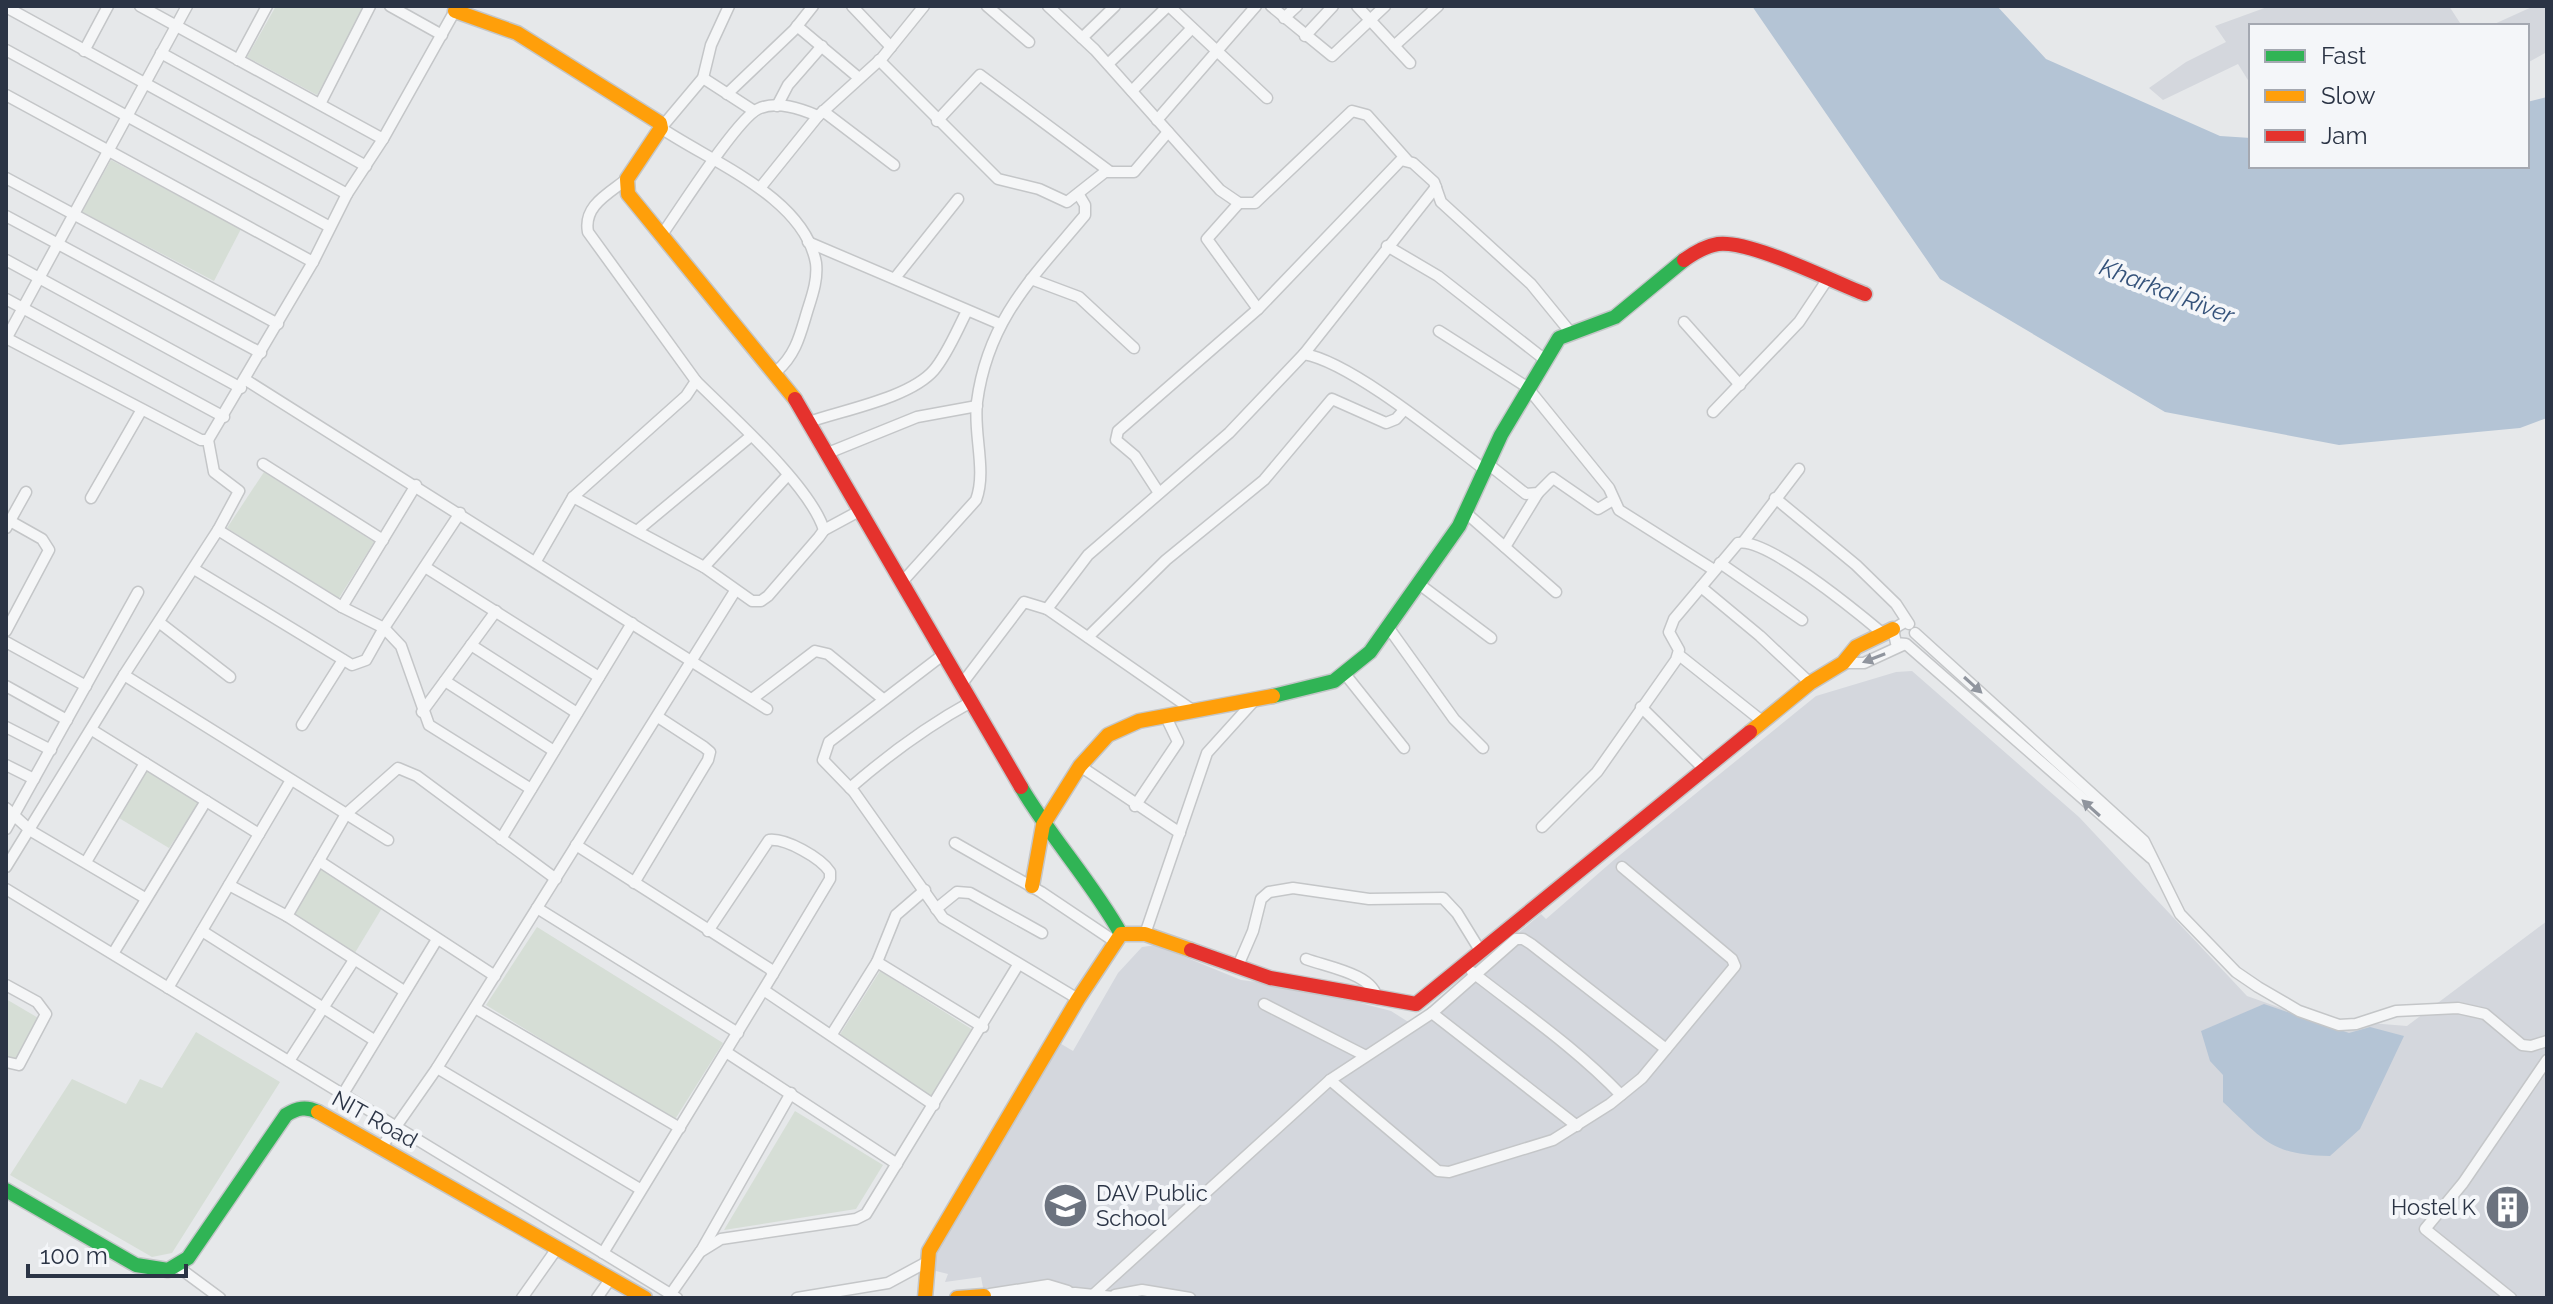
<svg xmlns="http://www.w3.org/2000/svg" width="2553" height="1304" viewBox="0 0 2553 1304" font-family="Raleway,sans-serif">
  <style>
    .built { fill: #d4d7dd }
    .green { fill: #d6ded6 }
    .water { fill: #b4c4d5 }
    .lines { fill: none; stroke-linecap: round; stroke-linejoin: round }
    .street-casing { stroke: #c4c6c8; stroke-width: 13 }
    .fast-casing { stroke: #c4c6c8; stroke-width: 17 }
    .slow-casing { stroke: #c4c6c8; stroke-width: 17 }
    .jam-casing { stroke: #c4c6c8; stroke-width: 17 }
    .street { stroke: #f5f6f7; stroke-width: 10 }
    .fast { stroke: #30b455; stroke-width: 14 }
    .slow { stroke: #ff9f0a; stroke-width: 14 }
    .jam { stroke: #e5322d; stroke-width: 14 }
    .oneway { fill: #90959e }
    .labels { text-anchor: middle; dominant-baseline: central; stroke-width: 8; stroke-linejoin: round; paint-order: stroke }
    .street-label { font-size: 22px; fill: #2b3445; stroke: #f4f6f9 }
    .poi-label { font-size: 22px; fill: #2b3445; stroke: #f4f6f9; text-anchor: start }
    .water-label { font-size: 24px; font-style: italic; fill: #34527a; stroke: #f4f6f9 }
  </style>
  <rect width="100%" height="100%" fill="#e6e8ea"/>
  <g class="built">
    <path d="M2270 6H2449L2462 26H2251V85L2238 64 2163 100 2149 88 2186 62 2226 42 2215 26Z"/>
    <path d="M2534 6H2547V52L2527 63V26H2490Z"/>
    <path d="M1912 671 2079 817 2247 996 2309 1018 2407 1026 2547 921V1298H985L981 1277 945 1282 948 1274 932 1270 933 1257 1058 1042 1073 1051 1118 973 1142 947 1156 945 1241 980 1300 987 1391 1011 1410 1023 1541 914 1546 919 1615 859 1816 696 1896 672Z"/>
  </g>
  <g class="green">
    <path d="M276 6H367L317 95 247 57Z"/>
    <path d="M111 160 241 229 214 281 82 212Z"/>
    <path d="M264 472 374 542 339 598 227 528Z"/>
    <path d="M147 770 199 803 169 848 119 818Z"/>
    <path d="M320 868 382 908 353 956 292 915Z"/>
    <path d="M537 927 723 1043 674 1121 486 1005Z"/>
    <path d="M880 971 973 1030 931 1096 839 1036Z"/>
    <path d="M6 999 40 1019 15 1063 6 1059Z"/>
    <path d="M196 1032 280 1082 172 1253 152 1257 10 1175 72 1079 126 1104 140 1079 162 1088Z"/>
    <path d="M795 1111 883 1165 856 1209 724 1230Z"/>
  </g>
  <g class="water">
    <path d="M1752 6H1997L2046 59 2220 136 2251 138V166H2527V102L2547 97V418L2520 428 2339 445 2165 412 1940 279Z"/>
    <path d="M2264 1004 2349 1033 2370 1027 2404 1036 2360 1129 2330 1156C2271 1155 2264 1140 2223 1102V1075L2210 1061 2201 1031Z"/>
  </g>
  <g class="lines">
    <defs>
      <g id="street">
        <path d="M140 6 383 139"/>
        <path d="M390 6 442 35"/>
        <path d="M729 6 711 45 703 78 661 128C711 162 804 197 816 263 818 280 812 296 807 312 800 335 796 354 777 371"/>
        <path d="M852 6 891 47"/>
        <path d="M987 6 1029 42"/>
        <path d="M1048 6 1095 50 1220 190 1239 203H1255L1352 111 1367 115 1407 160"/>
        <path d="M1169 6 1267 98"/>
        <path d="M1271 6 1332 56 1385 6"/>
        <path d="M1357 6 1410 63"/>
        <path d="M6 7 347 194 383 139 457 7"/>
        <path d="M1284 18 1297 6"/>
        <path d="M797 26 859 78"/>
        <path d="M1305 36 1333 6"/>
        <path d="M1082 38 1115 6"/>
        <path d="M1394 46 1438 6"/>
        <path d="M6 50 330 227"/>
        <path d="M84 51 108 6"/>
        <path d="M161 53 366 166"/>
        <path d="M238 60 267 6"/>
        <path d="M879 60 998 179 1039 189 1067 202 1105 172H1134L1168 132"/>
        <path d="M1108 64 1168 6"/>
        <path d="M703 78 754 111"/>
        <path d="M1132 91 1192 28"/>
        <path d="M727 94 794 30 813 6"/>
        <path d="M6 95 313 262"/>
        <path d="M320 104 370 6"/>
        <path d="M777 106 788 85 822 46"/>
        <path d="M823 111 894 165"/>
        <path d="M1157 120 1256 6"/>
        <path d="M937 121 980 75 1109 171"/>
        <path d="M6 178 278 324"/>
        <path d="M760 188 818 116 882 58 924 6"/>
        <path d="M1239 203 1207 239 1258 309"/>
        <path d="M6 216 261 353"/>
        <path d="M661 236C678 212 737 119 758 109 777 100 801 109 818 116"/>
        <path d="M808 242 1000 324"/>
        <path d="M1387 246 1438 276 1544 359"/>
        <path d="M6 260 241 388"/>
        <path d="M895 278 958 199"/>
        <path d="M1031 279 1079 297 1134 348"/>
        <path d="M6 299 224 417"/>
        <path d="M1684 322 1740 385"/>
        <path d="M1439 331 1527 387 1609 488 1619 510 1714 570"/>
        <path d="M6 338 201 440H208L313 262 347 194"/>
        <path d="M6 339 187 6"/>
        <path d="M1304 354 1436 187"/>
        <path d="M246 380 767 709"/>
        <path d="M1713 412 1799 322 1827 280"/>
        <path d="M809 422C843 410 910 398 934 370 948 353 957 330 967 311"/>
        <path d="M208 440 214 472 239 491 218 530"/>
        <path d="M828 453 917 417 977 406"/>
        <path d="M263 464 383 540"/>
        <path d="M1488 464 1526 494 1538 493 1553 478 1598 509 1613 500"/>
        <path d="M1159 493 1135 456 1116 440 1118 431 1258 309 1401 160 1413 163 1434 182 1441 202 1531 284 1571 333"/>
        <path d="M573 497 704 567 752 601H761L768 596 819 537 824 530C810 485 731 416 696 381"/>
        <path d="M91 498 141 411"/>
        <path d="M1775 498 1856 565 1896 604 1909 624"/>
        <path d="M1465 512 1556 592"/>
        <path d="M6 528 26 492"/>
        <path d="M638 530 751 436"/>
        <path d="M824 530 861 510"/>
        <path d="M1744 541 1799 469"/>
        <path d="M1505 547 1538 493"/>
        <path d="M536 561 573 497 686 396 696 381 588 232C583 206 608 194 627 179"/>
        <path d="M1720 563 1802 620"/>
        <path d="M425 567 599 677"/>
        <path d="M704 567 787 476"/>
        <path d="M194 569 352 665 366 660 384 628 401 646 429 725 531 789"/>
        <path d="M903 581 976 500C987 471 973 433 977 402 988 319 1034 276 1085 215V205L1079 195"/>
        <path d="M1419 584 1491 638"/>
        <path d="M1701 587 1760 636 1810 683"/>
        <path d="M342 607 416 485"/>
        <path d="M1047 609 1088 555 1229 433 1304 354C1351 362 1444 439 1485 470"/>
        <path d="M1905 622 1893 629 1896 643 1906 644 2151 858"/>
        <path d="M160 623 230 677"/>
        <path d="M1388 627 1454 719 1483 748"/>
        <path d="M6 631 49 550 42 539 10 521"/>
        <path d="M1915 633 2144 841 2180 914 2236 972 2258 987 2299 1011 2339 1025 2356 1024 2396 1011 2458 1008 2485 1014 2522 1045 2531 1046 2547 1041"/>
        <path d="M1088 637 1166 560 1264 480 1332 399 1386 423 1396 419 1404 410"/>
        <path d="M6 642 86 686"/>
        <path d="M471 645 577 713"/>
        <path d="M944 654 829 742 823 760 854 792 943 918 1078 999"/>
        <path d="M1679 655 1762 721"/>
        <path d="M1843 663H1864L1903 645"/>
        <path d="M1345 674 1404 748"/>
        <path d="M124 675 218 530 342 607 384 628 460 513"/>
        <path d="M445 681 554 751"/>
        <path d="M961 685 1024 602 1047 609 1191 709"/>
        <path d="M6 686 67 720"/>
        <path d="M752 699 815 651 828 654 883 699"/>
        <path d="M1641 707 1704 769"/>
        <path d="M422 712 496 611"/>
        <path d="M302 725 343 660"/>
        <path d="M6 727 51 750"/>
        <path d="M92 730 259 834"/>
        <path d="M6 765 34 779"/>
        <path d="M1080 766 1180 833"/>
        <path d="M850 788C888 755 927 726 971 702"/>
        <path d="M1135 806 1178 742 1165 715"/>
        <path d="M6 808 31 831 145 898"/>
        <path d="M1542 827 1597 772 1676 660 1679 650 1669 632 1674 619 1738 543C1766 537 1857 612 1881 632"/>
        <path d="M6 829 138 592"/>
        <path d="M501 839 632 623"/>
        <path d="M955 843 1041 892 1114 941"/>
        <path d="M576 845 770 969 773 974 603 1253"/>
        <path d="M319 861 495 976"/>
        <path d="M86 862 145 763"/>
        <path d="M6 867 124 675 388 840"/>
        <path d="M634 883 708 760 710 752 704 747 658 717"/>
        <path d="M229 885 287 916 404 991"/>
        <path d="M6 889 677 1298"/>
        <path d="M537 908 738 1033"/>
        <path d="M936 909 957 892 970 893 1042 933"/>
        <path d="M287 916 346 814 398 768 417 776 556 879"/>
        <path d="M202 931 374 1040"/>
        <path d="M708 931 769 840C786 838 821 858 830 872V879L773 974"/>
        <path d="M1145 934 1207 753 1254 701"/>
        <path d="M114 952 206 801"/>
        <path d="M1306 959C1327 967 1374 974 1377 999"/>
        <path d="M877 962 896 915 925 890"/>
        <path d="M1237 968 1253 931 1261 899 1269 892 1293 888 1369 899 1443 898 1457 913 1481 952"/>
        <path d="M1472 972C1523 1012 1576 1048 1621 1095"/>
        <path d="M6 985 37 1002 46 1014 19 1065 6 1062"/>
        <path d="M168 988 291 780"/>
        <path d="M765 991 934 1105"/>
        <path d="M1264 1004 1364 1055"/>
        <path d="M475 1008 680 1128"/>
        <path d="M1432 1013 1577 1126"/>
        <path d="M832 1034 877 962 983 1027"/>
        <path d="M726 1052 897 1164"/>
        <path d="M289 1061 354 960"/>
        <path d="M437 1068 640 1189"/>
        <path d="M1330 1080 1438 1171 1449 1172 1553 1140 1610 1104 1642 1078 1735 966 1732 959 1622 867"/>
        <path d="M343 1094 436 941"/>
        <path d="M381 1148 437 1068 735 591"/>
        <path d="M701 1251 791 1093"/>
        <path d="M178 1267 220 1298"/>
        <path d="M990 1294 1048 1285 1068 1291"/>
        <path d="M1094 1294 1330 1080 1432 1013 1516 939H1523L1531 944 1666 1049"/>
        <path d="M1115 1295 1142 1290 1190 1298"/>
        <path d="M984 1296 1075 1293 1123 1298"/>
        <path d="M522 1298 558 1247"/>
        <path d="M597 1298 611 1278"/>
        <path d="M668 1298 700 1252 721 1239 856 1219 866 1214 1018 965"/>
        <path d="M797 1298 888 1283 927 1262"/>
        <path d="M2511 1298 2425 1229 2463 1183 2547 1060"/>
      </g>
      <g id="fast">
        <path d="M1273 696 1334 681 1370 652 1459 526 1501 435 1559 338 1615 317 1684 260"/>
        <path d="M1021 787C1051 838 1092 882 1121 934"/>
        <path d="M6 1190 136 1265 168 1270 188 1258 286 1115C297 1108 306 1106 318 1112"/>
      </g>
      <g id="slow">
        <path d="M455 11 517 33 660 123 661 128 627 179 628 194 795 399"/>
        <path d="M1750 732 1810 683 1843 663 1856 647 1893 629"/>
        <path d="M1032 886 1043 825 1080 766 1108 735 1139 721 1273 696"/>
        <path d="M318 1112 645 1298"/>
        <path d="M925 1298 929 1251 1078 999 1121 934H1145L1191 950"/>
        <path d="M957 1298 984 1296"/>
      </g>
      <g id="jam">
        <path d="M1684 260C1694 253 1705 246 1718 244 1751 240 1831 281 1865 294"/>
        <path d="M795 399 1021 787"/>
        <path d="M1191 950 1270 978 1416 1004 1750 732"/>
      </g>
    </defs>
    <use href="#street" class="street-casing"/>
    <use href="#fast" class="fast-casing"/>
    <use href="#slow" class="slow-casing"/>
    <use href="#jam" class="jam-casing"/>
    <use href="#street" class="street"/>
    <use href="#fast" class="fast"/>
    <use href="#slow" class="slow"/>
    <use href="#jam" class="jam"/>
  </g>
  <defs><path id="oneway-solid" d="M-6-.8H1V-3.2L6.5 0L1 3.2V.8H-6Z" transform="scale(2)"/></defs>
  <g class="oneway">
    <use href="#oneway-solid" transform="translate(1874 658) rotate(159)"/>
    <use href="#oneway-solid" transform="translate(1973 685) rotate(42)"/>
    <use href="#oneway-solid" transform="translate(2091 808) rotate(-138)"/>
  </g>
  <defs>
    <symbol id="school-disc" viewBox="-11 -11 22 22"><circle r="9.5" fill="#6c737f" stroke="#f4f6f9"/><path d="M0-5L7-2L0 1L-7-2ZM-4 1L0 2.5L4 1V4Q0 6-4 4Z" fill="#fff"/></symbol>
    <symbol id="building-disc" viewBox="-11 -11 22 22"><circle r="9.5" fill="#6c737f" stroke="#f4f6f9"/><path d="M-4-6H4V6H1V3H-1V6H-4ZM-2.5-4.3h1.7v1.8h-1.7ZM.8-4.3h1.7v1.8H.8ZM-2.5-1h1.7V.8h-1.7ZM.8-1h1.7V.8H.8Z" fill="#fff"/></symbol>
  </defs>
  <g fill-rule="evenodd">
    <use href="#school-disc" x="1040" y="1180" width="51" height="51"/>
    <use href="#building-disc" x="2482" y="1182" width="51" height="51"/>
  </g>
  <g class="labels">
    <g class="street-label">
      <text transform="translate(375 1119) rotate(29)">NIT Road</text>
    </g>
    <g class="poi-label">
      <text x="1096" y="1193">DAV Public<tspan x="1096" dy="25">School</tspan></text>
      <text x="2476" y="1207" text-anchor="end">Hostel K</text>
    </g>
    <g class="water-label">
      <text transform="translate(2167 291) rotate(21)">Kharkai River</text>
    </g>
  </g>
  <rect width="2553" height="1304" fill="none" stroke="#2b3445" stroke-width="16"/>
  <rect x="2249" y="24" width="280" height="144" fill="#f4f6f9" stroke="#a4a8b1" stroke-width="2"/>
  <rect x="2265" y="50" width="40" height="12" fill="#30b455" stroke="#a4a8b1" stroke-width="2"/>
  <text x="2321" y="64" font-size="24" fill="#2b3445">Fast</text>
  <rect x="2265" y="90" width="40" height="12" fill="#ff9f0a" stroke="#a4a8b1" stroke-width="2"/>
  <text x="2321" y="104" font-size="24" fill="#2b3445">Slow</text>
  <rect x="2265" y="130" width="40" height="12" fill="#e5322d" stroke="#a4a8b1" stroke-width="2"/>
  <text x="2321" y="144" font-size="24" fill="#2b3445">Jam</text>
  <path d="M28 1264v12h158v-12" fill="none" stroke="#2b3445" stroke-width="4"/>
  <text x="40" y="1264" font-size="24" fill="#2b3445" stroke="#f4f6f9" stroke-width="6" paint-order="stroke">100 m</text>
</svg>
